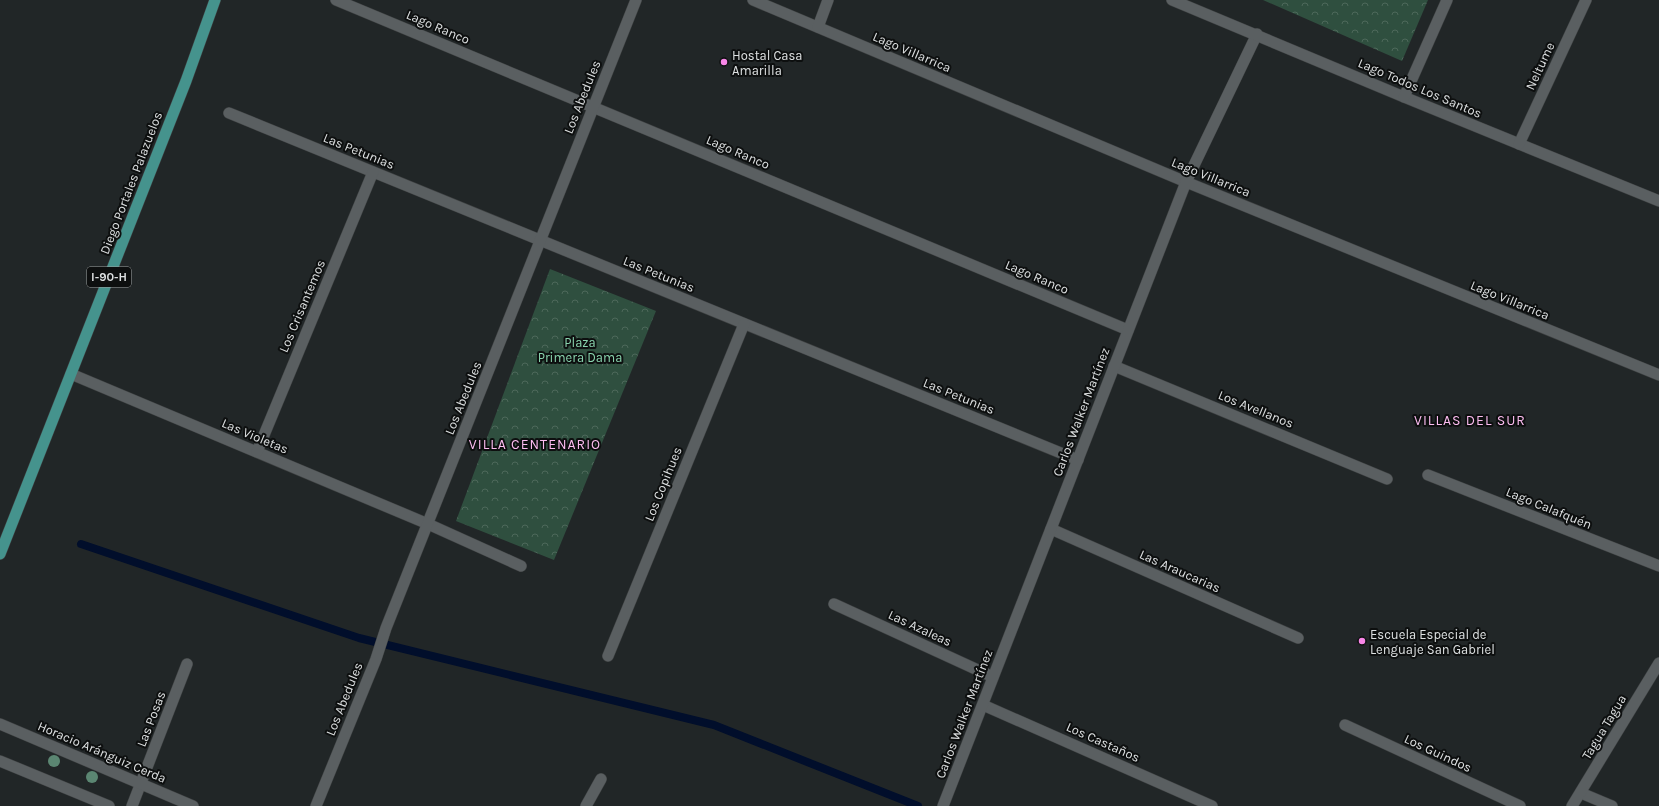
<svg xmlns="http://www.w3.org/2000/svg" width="1659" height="806" viewBox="0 0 1659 806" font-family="Karla,sans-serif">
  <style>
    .park { fill: url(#park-crowns) }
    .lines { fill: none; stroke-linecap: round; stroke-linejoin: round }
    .stream { stroke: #010e2b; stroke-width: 8 }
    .minor-casing { stroke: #3e4142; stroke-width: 12 }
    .tertiary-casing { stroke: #3e4142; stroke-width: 12 }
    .primary-casing { stroke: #3e4142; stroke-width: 12 }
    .minor { stroke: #5a5f61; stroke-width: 11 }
    .tertiary { stroke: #5a5f61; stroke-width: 11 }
    .primary { stroke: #45938d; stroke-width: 11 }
    .tree { fill: #5b8672 }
    .poi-dot { fill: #f987e8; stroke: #0d0f0f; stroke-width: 1.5 }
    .labels { text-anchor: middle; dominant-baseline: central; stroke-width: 4; stroke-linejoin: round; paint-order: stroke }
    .shield { fill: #0d0f0f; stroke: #9fa2a3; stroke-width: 1 }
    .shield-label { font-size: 12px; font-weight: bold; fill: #dee1e2 }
    .street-label { font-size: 13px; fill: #dee1e2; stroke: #0d0f0f }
    .poi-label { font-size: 13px; fill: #dee1e2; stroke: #0d0f0f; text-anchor: start }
    .park-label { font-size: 13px; fill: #8ad5af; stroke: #0d0f0f }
    .neighbourhood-label { font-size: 14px; letter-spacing: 1px; fill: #fcbcf0; stroke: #0d0f0f }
  </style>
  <defs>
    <pattern id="park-crowns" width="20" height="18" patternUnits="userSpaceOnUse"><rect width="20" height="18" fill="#2f4f3f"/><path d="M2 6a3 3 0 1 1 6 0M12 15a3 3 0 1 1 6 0" fill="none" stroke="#4d685a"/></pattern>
  </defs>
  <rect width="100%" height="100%" fill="#212627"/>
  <g class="park">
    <path d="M1263 0H1428L1402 61Z"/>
    <path d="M550 269 656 311 554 560 456 521Z"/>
  </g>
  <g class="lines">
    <path class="stream" d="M81 544 359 638 714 725 918 806"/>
    <defs>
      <g id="minor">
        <path d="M336 0 1128 330"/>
        <path d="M753 0 1186 182 1257 34"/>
        <path d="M1172 0 1404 97 1659 201"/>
        <path d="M818 27 828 0"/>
        <path d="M1404 97 1447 0"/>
        <path d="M229 113 1078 460"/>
        <path d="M1519 144 1586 0"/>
        <path d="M1114 366 1387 479"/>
        <path d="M71 374 428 524 521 566"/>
        <path d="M257 452 373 172"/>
        <path d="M1428 475 1659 566"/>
        <path d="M1051 529 1298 638"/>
        <path d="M834 604 993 677"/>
        <path d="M608 656 744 324"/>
        <path d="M983 705 1212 806"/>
        <path d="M1345 725 1520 806"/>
        <path d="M1581 793 1612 806"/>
        <path d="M132 806 187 664"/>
        <path d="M316 806 376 659 386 628 636 0"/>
        <path d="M586 806 601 779"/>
        <path d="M1572 806 1659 663"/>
      </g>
      <g id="tertiary">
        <path d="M0 724 193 806"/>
        <path d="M0 761 109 806"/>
        <path d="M943 806 1186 182 1659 375"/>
      </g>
      <path id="primary" d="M0 554 186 81 215 0"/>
    </defs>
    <use href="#minor" class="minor-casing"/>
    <use href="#tertiary" class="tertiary-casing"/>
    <use href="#primary" class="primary-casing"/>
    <use href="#minor" class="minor"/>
    <use href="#tertiary" class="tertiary"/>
    <use href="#primary" class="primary"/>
  </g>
  <g class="tree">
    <circle cx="54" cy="761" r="6"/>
    <circle cx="92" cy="777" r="6"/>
  </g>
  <g class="poi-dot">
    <circle cx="724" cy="62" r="4"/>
    <circle cx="1362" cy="641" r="4"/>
  </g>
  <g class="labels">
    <rect class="shield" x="87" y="267" width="44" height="20" rx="3"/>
    <g class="shield-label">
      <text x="109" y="277">I-90-H</text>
    </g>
    <g class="street-label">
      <text transform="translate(438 27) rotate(23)">Lago Ranco</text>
      <text transform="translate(912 52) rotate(23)">Lago Villarrica</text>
      <text transform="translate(1540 66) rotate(-65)">Neltume</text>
      <text transform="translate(1420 88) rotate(23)">Lago Todos Los Santos</text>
      <text transform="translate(582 97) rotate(-68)">Los Abedules</text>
      <text transform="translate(359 151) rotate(22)">Las Petunias</text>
      <text transform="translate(738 152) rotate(23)">Lago Ranco</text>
      <text transform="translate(1211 177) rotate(22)">Lago Villarrica</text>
      <text transform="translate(131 183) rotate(-69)">Diego Portales Palazuelos</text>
      <text transform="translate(659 274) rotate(22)">Las Petunias</text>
      <text transform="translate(1037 277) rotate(23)">Lago Ranco</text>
      <text transform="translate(1510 300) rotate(22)">Lago Villarrica</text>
      <text transform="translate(302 306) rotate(-67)">Los Crisantemos</text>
      <text transform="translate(959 396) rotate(22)">Las Petunias</text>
      <text transform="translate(463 398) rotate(-68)">Los Abedules</text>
      <text transform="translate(1256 409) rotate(22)">Los Avellanos</text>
      <text transform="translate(1081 412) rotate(-69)">Carlos Walker Martínez</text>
      <text transform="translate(255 436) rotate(23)">Las Violetas</text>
      <text transform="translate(663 484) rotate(-68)">Los Copihues</text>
      <text transform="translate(1549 508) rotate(22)">Lago Calafquén</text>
      <text transform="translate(1180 571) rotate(24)">Las Araucarias</text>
      <text transform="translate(920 628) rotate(25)">Las Azaleas</text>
      <text transform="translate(344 699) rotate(-68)">Los Abedules</text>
      <text transform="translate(964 714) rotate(-69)">Carlos Walker Martínez</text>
      <text transform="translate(151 719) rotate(-69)">Las Posas</text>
      <text transform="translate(1604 727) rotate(-59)">Tagua Tagua</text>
      <text transform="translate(1103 742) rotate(24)">Los Castaños</text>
      <text transform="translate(102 752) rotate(23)">Horacio Aránguiz Cerda</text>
      <text transform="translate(1438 753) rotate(25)">Los Guindos</text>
    </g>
    <g class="poi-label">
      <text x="732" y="55">Hostal Casa<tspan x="732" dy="15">Amarilla</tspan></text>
      <text x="1370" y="634">Escuela Especial de<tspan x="1370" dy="15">Lenguaje San Gabriel</tspan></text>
    </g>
    <g class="park-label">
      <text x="580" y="342">Plaza<tspan x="580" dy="15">Primera Dama</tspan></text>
    </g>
    <g class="neighbourhood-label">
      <text x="1470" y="420">VILLAS DEL SUR</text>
      <text x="535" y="444">VILLA CENTENARIO</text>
    </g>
  </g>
</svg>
